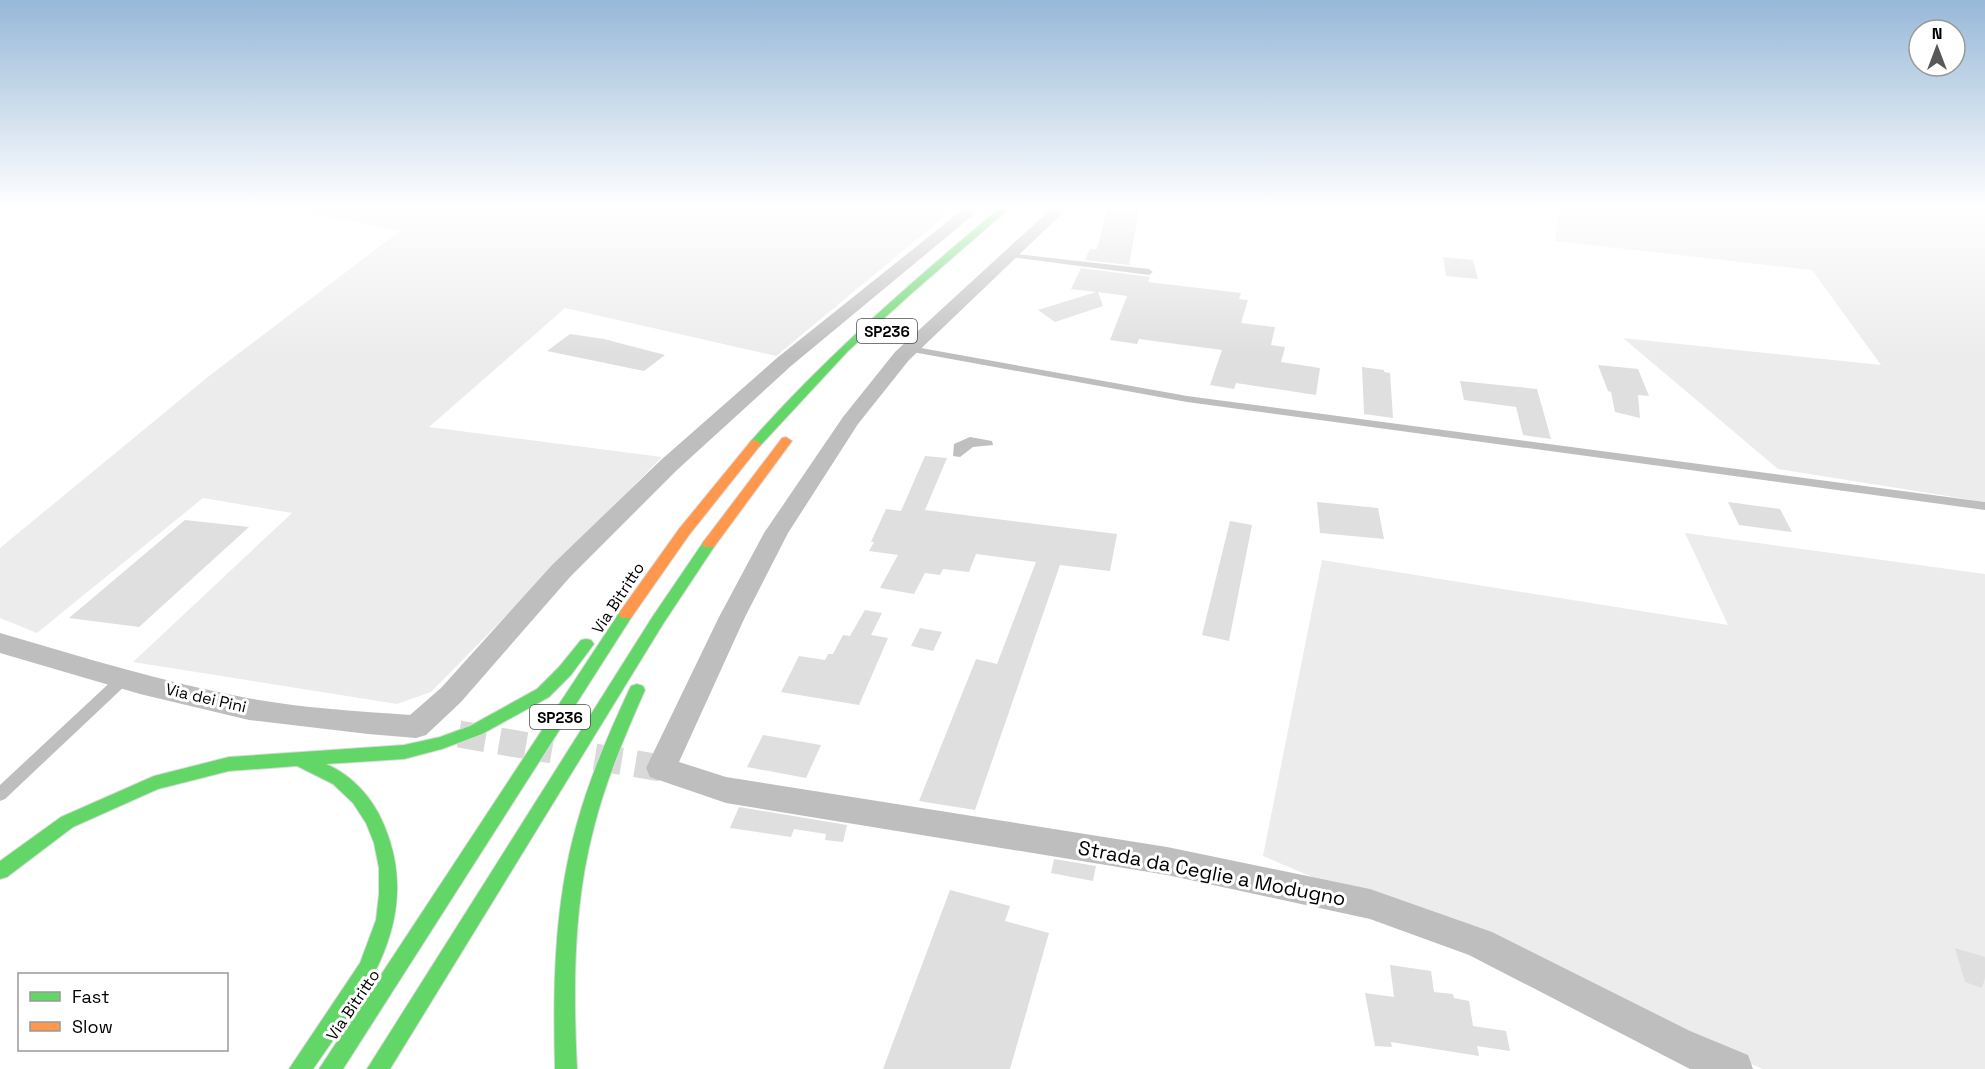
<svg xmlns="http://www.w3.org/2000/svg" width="1985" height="1069" viewBox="0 0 1985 1069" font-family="'Space Grotesk',sans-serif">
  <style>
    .green { fill: #ececec }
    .water { fill: #bfbfbf }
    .building { fill: #dfdfdf }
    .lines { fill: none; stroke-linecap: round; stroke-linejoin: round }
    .street-tunnel { stroke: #d9d9d9; stroke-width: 27; stroke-dasharray: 27 14; stroke-linecap: butt }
    .fast-casing { stroke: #dbdbdb; stroke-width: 2 }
    .slow-casing { stroke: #dbdbdb; stroke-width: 2 }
    .lane { fill: #bebebe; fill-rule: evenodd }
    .street { fill: #bebebe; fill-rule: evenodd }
    .fast { fill: #63d668; fill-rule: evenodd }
    .slow { fill: #ff974d; fill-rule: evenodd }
    .labels { text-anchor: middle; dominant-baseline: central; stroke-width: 6; stroke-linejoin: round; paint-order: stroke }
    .shield { fill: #fff; stroke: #4c4c4c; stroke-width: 1.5 }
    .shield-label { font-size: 15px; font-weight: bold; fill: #000 }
    .street-label { font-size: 16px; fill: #000; stroke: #fff }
    .near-street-label { font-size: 20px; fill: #000; stroke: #fff }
  </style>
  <rect width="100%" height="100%" fill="#fff"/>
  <g class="green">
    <path d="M273 206H957L776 356 565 308 429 427 662 457 431 692 397 704 133 662 292 513 203 498 37 633 0 618V548L209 376 400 231Z"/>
    <path d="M1559 206H1985V502L1778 469 1623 338 1881 365 1812 270 1555 241Z"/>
    <path d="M1685 533 1985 574V1069H1763L1263 856 1322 560 1728 625Z"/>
  </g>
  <path class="water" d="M970 437 992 441 993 445 973 447 960 457 953 456 954 444Z"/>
  <g class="building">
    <path d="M1108 206H1140L1129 265 1085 260 1090 249H1097Z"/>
    <path d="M1443 257 1473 260 1478 279 1446 276Z"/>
    <path d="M1081 268 1150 277 1148 282 1241 293 1239 299 1248 300 1241 323 1275 327 1271 345 1285 347 1281 362 1320 368 1316 395 1236 383 1234 389 1210 385 1222 350 1139 339 1137 344 1110 340 1127 296 1098 292 1103 306 1055 322 1038 310 1096 292 1071 289Z"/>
    <path d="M570 334 604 339 665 355 644 371 547 351Z"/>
    <path d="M1598 365 1638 369 1649 396 1638 395 1640 418 1615 412 1611 392 1608 391Z"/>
    <path d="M1362 367 1384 370V372L1390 373 1393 418 1364 414Z"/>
    <path d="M1460 381 1537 389 1551 439 1523 435 1516 407 1464 400Z"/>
    <path d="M925 456 947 458 925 510 1117 534 1110 571 1060 565 975 810 919 801 976 659 997 664 1036 562 976 554 969 572 943 569 940 575 925 573 914 594 880 588 898 555 869 551 874 542H871L886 509 901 511Z"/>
    <path d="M1317 502 1378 508 1384 539 1320 533Z"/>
    <path d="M1728 502 1780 509 1792 532 1739 525Z"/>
    <path d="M185 520 249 527 139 627 69 618Z"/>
    <path d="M1230 521 1252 525 1229 641 1202 635Z"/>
    <path d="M865 610 882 613 871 635 888 638 859 705 781 692 799 656 825 660 828 654H833L843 635 850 636Z"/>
    <path d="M920 628 942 632 933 651 911 646Z"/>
    <path d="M763 735 821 745 806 778 747 767Z"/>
    <path d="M739 807 847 825 843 842 825 840 826 834 794 829 791 837 730 828Z"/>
    <path d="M1054 859 1096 866 1093 881 1051 873Z"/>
    <path d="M950 890 1010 906 1005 921 1049 933 1010 1069H883Z"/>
    <path d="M1955 948 1985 957V978L1982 988 1965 982Z"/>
    <path d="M1390 965 1431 971 1434 992 1453 994 1454 998 1469 1001 1473 1026 1506 1031 1510 1051 1477 1046 1479 1056 1391 1042 1392 1047 1375 1046 1365 993 1394 997Z"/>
  </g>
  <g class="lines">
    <g class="street-tunnel">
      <path d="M459 734 552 750"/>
      <path d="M595 757 661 768"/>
    </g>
    <defs>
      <g id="fast">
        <path d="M1002 206H1012L912 293 848 351 759 447H751L749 444 751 441C827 355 914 280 1002 206Z"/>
        <path d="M709 540 716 544 663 624 390 1069H367L653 616 704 541Z"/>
        <path d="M626 609 631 610 633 614 631 618 343 1069H319L621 610Z"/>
        <path d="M586 639 591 640 594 644 591 648 571 675 549 697 482 734 442 749 404 759 326 764C352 775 373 798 384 825 424 920 365 994 313 1069H289L360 963 376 920 379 894V868L374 843 366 823 353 803 333 784 297 766 229 771 158 789 73 827 7 877 0 879V861L61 817 154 776 229 757 404 745 440 737 470 726 537 689 559 667 581 640Z"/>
        <path d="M637 684 643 686 645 690C625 735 606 780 594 827 573 906 573 988 577 1069H555C553 988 554 906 576 827 589 779 608 735 629 690L631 686Z"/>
      </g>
      <g id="slow">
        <path d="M786 437 792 441 714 547H704L702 544 704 541 782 438Z"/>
        <path d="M755 440 761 444 759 447 689 535 631 618H621L619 614 621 610 679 529 751 441Z"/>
      </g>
    </defs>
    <use href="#fast" class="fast-casing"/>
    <use href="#slow" class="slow-casing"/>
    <g class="lane">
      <path d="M1007 253 1149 269 1153 272 1149 275 1010 257 1006 255Z"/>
      <path d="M910 346 1187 396 1985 502V510L1187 402 907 351V347Z"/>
      <path d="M123 674 128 675 130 679 128 683 5 799 0 801V785L118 675Z"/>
    </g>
    <g class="street">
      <path d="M967 206H984L791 366 677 470 570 577 461 702 426 735 416 738 368 734 249 720 140 694 0 653V633C82 657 163 682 247 698 301 708 355 711 410 715L441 688 552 565 661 460 777 358Z"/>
      <path d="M1054 206H1070L909 360 858 424 788 533 745 617 679 762 726 777 1167 847 1370 889 1492 932 1690 1031 1748 1055 1753 1069H1690L1469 955 1370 919 1167 875 726 803 650 777 646 768 719 617 764 533 843 417 895 352Z"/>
    </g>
    <use href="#fast" class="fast"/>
    <use href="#slow" class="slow"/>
  </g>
  <linearGradient id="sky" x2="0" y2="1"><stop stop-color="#97b8d8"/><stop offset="0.58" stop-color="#fff"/><stop offset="1" stop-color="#fff" stop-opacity="0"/></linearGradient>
  <rect width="1985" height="356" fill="url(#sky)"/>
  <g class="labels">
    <g class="shield">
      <rect x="857" y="319" width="60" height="24" rx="4.5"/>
      <rect x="530" y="705" width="60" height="24" rx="4.5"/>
    </g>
    <g class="shield-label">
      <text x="887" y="331">SP236</text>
      <text x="560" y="717">SP236</text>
    </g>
    <g class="street-label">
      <text transform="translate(618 598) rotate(-57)">Via Bitritto</text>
      <text transform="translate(206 698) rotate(13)">Via dei Pini</text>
      <text transform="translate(353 1005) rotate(-56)">Via Bitritto</text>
    </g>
    <g class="near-street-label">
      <text transform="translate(1212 873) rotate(11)">Strada da Ceglie a Modugno</text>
    </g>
  </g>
  <rect x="18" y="973" width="210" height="78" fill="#ffffff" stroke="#999999" stroke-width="1.5"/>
  <rect x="30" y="992" width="30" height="9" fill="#63d668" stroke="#999999" stroke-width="1.5"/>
  <text x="72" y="1003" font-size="18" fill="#000000">Fast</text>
  <rect x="30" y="1022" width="30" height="9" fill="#ff974d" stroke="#999999" stroke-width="1.5"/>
  <text x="72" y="1033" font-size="18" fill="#000000">Slow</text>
  <g transform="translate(1937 48)"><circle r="28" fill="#ffffff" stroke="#999999" stroke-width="1.5"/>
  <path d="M0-4.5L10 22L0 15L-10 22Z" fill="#595959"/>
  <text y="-9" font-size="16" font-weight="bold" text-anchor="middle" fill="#000000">N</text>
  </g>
</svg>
